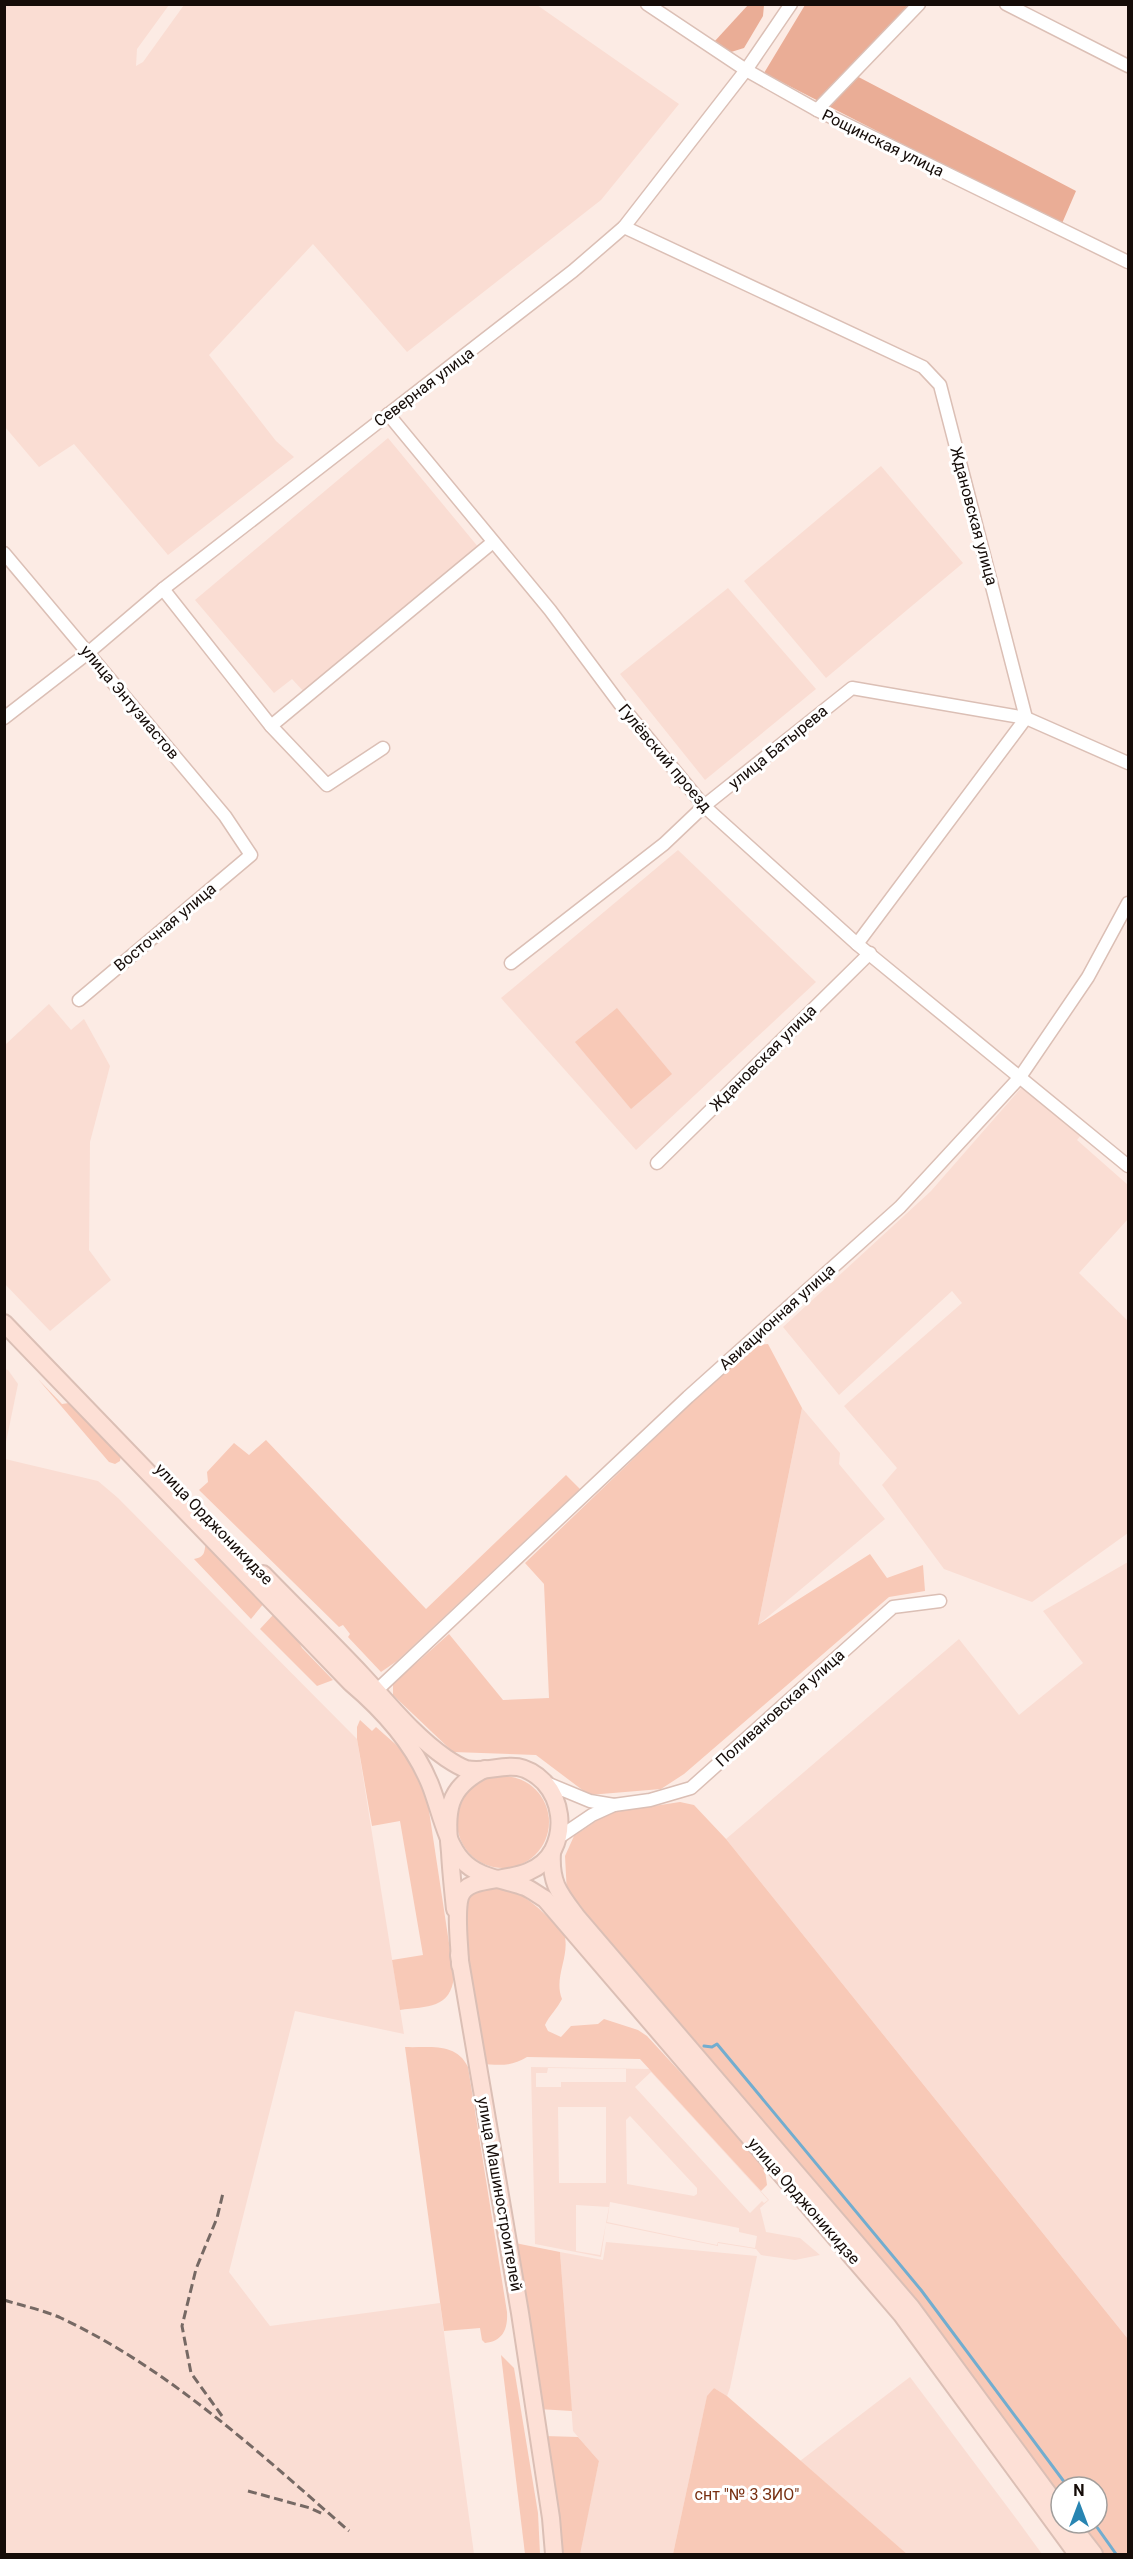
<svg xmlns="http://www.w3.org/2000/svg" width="1133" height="2559" viewBox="0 0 1133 2559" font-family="Roboto,sans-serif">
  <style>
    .built { fill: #faddd3; fill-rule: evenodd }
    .green { fill: #f8c9b7 }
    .forest { fill: #eaad96 }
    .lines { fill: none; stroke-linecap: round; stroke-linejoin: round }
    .stream { stroke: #72adcf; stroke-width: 3 }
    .street-casing { stroke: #dbbfb5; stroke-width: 15 }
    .secondary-casing { stroke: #dbbfb5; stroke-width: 20 }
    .street { stroke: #fff; stroke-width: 12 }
    .secondary { stroke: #fde0d6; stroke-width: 16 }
    .rail { stroke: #766964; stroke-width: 3; stroke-dasharray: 9 4.5; stroke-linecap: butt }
    .labels { text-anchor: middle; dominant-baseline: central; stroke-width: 6; stroke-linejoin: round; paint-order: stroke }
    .street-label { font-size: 16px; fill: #150c08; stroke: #fff }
    .park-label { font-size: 16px; fill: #783012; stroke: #fff }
  </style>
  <rect width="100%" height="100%" fill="#fcebe4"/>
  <g class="built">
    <path d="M4 5H169L137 49 136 66 143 62 184 5H537L679 104 601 200 407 352 313 244 209 355 276 441 294 457 168 555 74 444 39 467 5 427Z"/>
    <path d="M388 438 479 548 305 693 292 679 274 693 195 600Z"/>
    <path d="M881 466 963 563 826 678 744 581Z"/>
    <path d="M728 588 816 689 705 780 620 674Z"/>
    <path d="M678 850 816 982 636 1150 501 998Z"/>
    <path d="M49 1004 71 1030 84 1019 110 1066 90 1142 89 1250 111 1280 50 1331 4 1283 5 1045Z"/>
    <path d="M1021 1088 1082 1134 1077 1140 1128 1185V1219L1079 1273 1128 1321V1533L1032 1602 944 1569 882 1485 897 1468 844 1406 962 1303 952 1291 839 1395 783 1327 931 1191Z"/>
    <path d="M5 1369 8 1370 18 1384 5 1447Z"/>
    <path d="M802 1408 840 1453 839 1464 885 1519 758 1625Z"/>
    <path d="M5 1459 98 1481 118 1498 357 1739 404 2034 295 2011 229 2272 270 2326 440 2303 474 2554H5Z"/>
    <path d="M1128 1562V2339L726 1839 959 1639 1019 1715 1083 1663 1043 1611Z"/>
    <path d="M531 2067 651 2069 769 2200 760 2208 766 2232 800 2238 820 2255 795 2260 761 2255 756 2249 718 2243V2246L606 2223 601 2257 535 2244ZM548 2068 626 2069V2082H561V2087H536V2073H547ZM651 2072 768 2200 764 2203 762 2201 750 2213 635 2087ZM558 2107H606V2183H559ZM630 2116 697 2188V2194L694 2196 627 2184 626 2120ZM610 2202 739 2228V2232L757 2236 755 2248 718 2242 717 2245 607 2222ZM576 2205 609 2207 600 2255 576 2251Z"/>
    <path d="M606 2242 757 2256 730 2388 727 2396 714 2388 707 2397 673 2554H579L599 2461 573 2431 560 2252 603 2260Z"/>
    <path d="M910 2377 1015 2517 1042 2554H907L800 2461Z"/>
  </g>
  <g class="green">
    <path d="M617 1008 672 1074 631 1109 575 1042Z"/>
    <path d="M768 1344 802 1408 758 1625 870 1554 887 1578 923 1565 925 1591 889 1597 684 1774 661 1789 589 1795 536 1755 453 1752 393 1695V1684L449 1634 503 1700 549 1698 544 1584 525 1563 752 1345Z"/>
    <path d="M38 1379 62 1404 69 1403 121 1455 120 1461 115 1464 109 1462Z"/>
    <path d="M266 1440 426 1609 566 1475 580 1489 397 1661 381 1672 348 1637 350 1634 343 1625 339 1627 199 1490 208 1482 207 1472 234 1443 249 1455Z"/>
    <path d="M206 1542 265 1602 251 1619 194 1559C206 1557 204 1551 206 1542Z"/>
    <path d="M273 1615H275L293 1631 302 1648 333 1680 317 1686 260 1629Z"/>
    <path d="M360 1720 372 1731 376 1727 410 1757 426 1791 454 1976C451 2009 427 2006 400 2010L392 1960 423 1955 400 1821 372 1826 357 1739V1727Z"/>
    <circle cx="503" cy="1822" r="46"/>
    <path d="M680 1802 694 1805 726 1839 1128 2339V2554H1104L1080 2523H1097V2487H1061V2497L900 2281 567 1894 565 1856 574 1836 608 1813Z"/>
    <path d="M500 1886C527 1893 544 1914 564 1933 571 1956 553 1977 562 1999 557 2009 549 2016 545 2025L548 2031 561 2037 571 2026 598 2024 604 2019 638 2030 647 2036 764 2163 767 2185 761 2191 640 2059 527 2057C511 2067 499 2065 481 2064L460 1918 470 1893Z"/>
    <path d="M405 2047C430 2048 456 2042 468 2067L507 2312C508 2329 503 2341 485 2343L482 2340 480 2328 444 2331Z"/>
    <path d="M515 2243 560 2252 572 2411 538 2409Z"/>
    <path d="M501 2355 514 2368 538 2513 540 2554H525Z"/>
    <path d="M714 2388 727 2396 907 2554H673L707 2396Z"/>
    <path d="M545 2436 578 2437 599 2461 580 2554H556Z"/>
  </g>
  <g class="forest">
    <path d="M748 5H764L763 16 744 48 731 52 714 42Z"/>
    <path d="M805 5H909L847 71 1076 191 1057 235 1060 225 764 73Z"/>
  </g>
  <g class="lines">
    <g class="stream">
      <path d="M704 2046 712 2047 717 2044 921 2290 1068 2487"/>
      <path d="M1094 2523 1116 2554"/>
    </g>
    <defs>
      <g id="street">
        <path d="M647 4 746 70 817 110 1128 262"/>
        <path d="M1006 4 1128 66"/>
        <path d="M817 110 919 4"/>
        <path d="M624 227 923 367 940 385 1026 718"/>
        <path d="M388 414 550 610 620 704 704 806 857 944 1128 1166"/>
        <path d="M4 553 225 816 251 855 79 1000"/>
        <path d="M163 589 271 726 327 785 383 748"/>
        <path d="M4 718 89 652 163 589 573 271 624 227 746 70 791 4"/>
        <path d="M271 726 493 542"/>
        <path d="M857 944 1026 718"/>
        <path d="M511 963 664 844 704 806 852 688 1026 718 1128 763"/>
        <path d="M657 1163 870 953"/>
        <path d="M376 1691 688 1397 900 1207 1020 1077 1088 977 1128 903"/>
        <path d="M544 1782 590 1801 614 1805"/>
        <path d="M558 1838 592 1815 614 1805 650 1800 691 1788 893 1607 940 1601"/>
      </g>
      <g id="secondary">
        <path d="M4 1323 351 1683C383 1710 414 1745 430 1784 439 1806 446 1843 462 1860 478 1878 503 1879 525 1887 532 1890 538 1895 545 1899L902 2315 1077 2554"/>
        <path d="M263 1574C296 1608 330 1641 362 1675 389 1704 413 1735 446 1758 452 1762 460 1767 466 1769 494 1775 515 1753 544 1782 561 1801 564 1828 553 1850 531 1891 469 1869 460 1897 455 1914 460 1947 460 1965"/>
        <path d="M552 1852C550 1883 559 1893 577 1917L911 2307 1061 2511"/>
        <path d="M455 1909C453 1890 451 1871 450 1852 446 1812 446 1788 485 1769"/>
        <path d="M459 1955 520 2313 551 2518 554 2554"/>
        <path d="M1070 2523 1094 2554"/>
      </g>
    </defs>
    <use href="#street" class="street-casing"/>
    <use href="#secondary" class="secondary-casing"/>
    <use href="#street" class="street"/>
    <use href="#secondary" class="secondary"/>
    <g class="rail">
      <path d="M4 2300C23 2306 43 2310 61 2318 171 2370 258 2452 349 2531"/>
      <path d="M222 2416 191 2373 182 2326 196 2269 217 2218 223 2193"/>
      <path d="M248 2491 310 2508 323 2514"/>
    </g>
  </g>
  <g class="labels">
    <g class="street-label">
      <text transform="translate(883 143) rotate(26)">Рощинская улица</text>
      <text transform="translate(424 387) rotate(-37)">Северная улица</text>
      <text transform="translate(974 516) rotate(75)">Ждановская улица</text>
      <text transform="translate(130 702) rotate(50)">улица Энтузиастов</text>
      <text transform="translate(778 747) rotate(-39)">улица Батырева</text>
      <text transform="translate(665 758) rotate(50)">Гулёвский проезд</text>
      <text transform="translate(165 927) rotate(-40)">Восточная улица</text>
      <text transform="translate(763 1058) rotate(-45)">Ждановская улица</text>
      <text transform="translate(777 1317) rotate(-42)">Авиационная улица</text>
      <text transform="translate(214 1524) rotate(46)">улица Орджоникидзе</text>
      <text transform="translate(780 1708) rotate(-42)">Поливановская улица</text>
      <text transform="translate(500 2194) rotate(80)">улица Машиностроителей</text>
      <text transform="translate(804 2201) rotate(49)">улица Орджоникидзе</text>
    </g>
    <g class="park-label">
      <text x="747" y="2494">снт "№ 3 ЗИО"</text>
    </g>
  </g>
  <rect width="1133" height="2559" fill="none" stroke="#150c08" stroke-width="12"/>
  <g transform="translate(1079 2505)"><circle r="28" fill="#ffffff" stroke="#a19e9c" stroke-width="1.5"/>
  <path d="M0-4.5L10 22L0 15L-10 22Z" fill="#2885b2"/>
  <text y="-9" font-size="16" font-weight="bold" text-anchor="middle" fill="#150c08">N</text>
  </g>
</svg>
